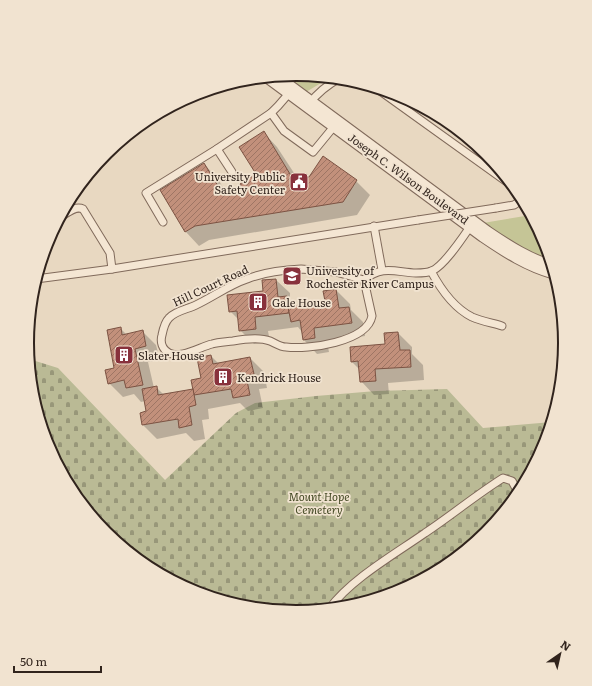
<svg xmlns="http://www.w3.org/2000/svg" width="592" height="686" viewBox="0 0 592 686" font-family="Literata,serif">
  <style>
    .cemetery { fill: url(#cemetery-stones) }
    .green { fill: #c5c596 }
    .shadow { fill: #0003 }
    .building { fill: url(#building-hatch); stroke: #7c5343 }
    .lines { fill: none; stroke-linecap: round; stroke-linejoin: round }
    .service-casing { stroke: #806a5b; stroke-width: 9 }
    .tertiary-casing { stroke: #806a5b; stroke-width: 19 }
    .service { stroke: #f4e6d3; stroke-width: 7 }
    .tertiary { stroke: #f4e6d3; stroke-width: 17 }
    .service-bridge-casing { stroke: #806a5b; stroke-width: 9; stroke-linecap: butt }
    .service-bridge { stroke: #f4e6d3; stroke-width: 7 }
    .labels { text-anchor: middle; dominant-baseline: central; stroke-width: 3.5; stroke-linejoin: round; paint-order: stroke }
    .poi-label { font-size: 11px; fill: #31241d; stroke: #f1e3d0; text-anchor: start }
    .street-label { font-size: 11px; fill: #31241d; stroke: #f1e3d0 }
    .park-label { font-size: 11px; font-style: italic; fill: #464b26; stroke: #f1e3d0 }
    .rim { fill: none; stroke: #31241d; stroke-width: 2 }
  </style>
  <defs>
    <pattern id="cemetery-stones" width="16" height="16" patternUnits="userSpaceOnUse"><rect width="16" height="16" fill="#baba95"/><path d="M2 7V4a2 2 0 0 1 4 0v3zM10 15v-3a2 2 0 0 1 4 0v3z" fill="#989779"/></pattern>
    <pattern id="building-hatch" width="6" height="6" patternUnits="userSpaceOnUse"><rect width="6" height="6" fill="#c2907b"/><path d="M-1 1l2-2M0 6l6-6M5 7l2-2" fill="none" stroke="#9e7564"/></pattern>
  </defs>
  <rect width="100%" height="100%" fill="#e8d8c1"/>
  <path class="cemetery" d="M29 359 58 368 165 480 236 413 255 403 316 396 376 391 447 389 483 428 552 422 544 446 520 493 486 533 445 567 399 592 348 607 296 612 243 607 193 591 146 567 106 533 72 492 47 446 32 395Z"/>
  <g class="green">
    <path d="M296 74 331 77 306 92 283 75Z"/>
    <path d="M531 215 545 240 551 261 515 244 483 223Z"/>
  </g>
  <g class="shadow">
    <path d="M264 133 277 147 298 179 309 178 356 181 370 195 357 215 209 240 199 246 186 232 161 191 204 164 217 178 226 192 242 189 257 175Z"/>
    <path d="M276 280 290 293V301L296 307 326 302 336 290 350 304 351 310 363 322 365 336 327 342 329 352 317 354 304 340 302 332 298 327 268 331 270 342 254 344 240 330 239 320 230 311 264 292Z"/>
    <path d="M120 328 127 335 142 331 156 345 160 360 148 362 154 388 156 387 164 395 193 390 202 379 211 356 219 364 250 358 264 372 267 388 259 389 263 408 248 411 240 403 208 409 209 419 202 420 205 439 194 441 186 433 157 439 143 425 147 412 145 401 141 402 134 394 123 397 109 383 115 369Z"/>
    <path d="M398 333 412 347V354L423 365 424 380 388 383 389 394 374 395 361 381 360 370 352 362 386 345Z"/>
  </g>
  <g class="building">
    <path d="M264 131 293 179 309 177 323 156 357 180 343 202 195 226 185 232 160 190 204 163 221 191 241 188 240 184 256 174 239 147Z"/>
    <path d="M276 279 278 297 287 296 289 313 255 317 256 329 239 331 237 311 229 312 227 295 263 291 262 280Z"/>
    <path d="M336 289 339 308 349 307 352 323 314 328 315 338 303 340 300 320 291 322 288 307 325 301 323 291Z"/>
    <path d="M121 327 122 335 143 330 146 346 135 349 143 385 126 388 124 380 108 384 105 370 114 368 107 330Z"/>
    <path d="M398 332 400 350H410L411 367 375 369 376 381 360 382 358 361 351 362 350 347 385 344 384 333Z"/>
    <path d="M211 355 213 364 250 357 254 374 246 376 250 395 233 398 231 389 194 395 191 380 201 378 197 358Z"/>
    <path d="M157 386 158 395 193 389 196 405 189 407 192 425 179 428 178 419 142 425 140 413 146 411 142 389Z"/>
  </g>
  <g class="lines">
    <defs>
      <g id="service">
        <path d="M376 88 514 187"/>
        <path d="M309 104C318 92 327 85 340 78"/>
        <path d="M271 113 284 131 313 152 336 124"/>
        <path d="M217 149 232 172"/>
        <path d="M496 208 514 205 523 199"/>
        <path d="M59 218C66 214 75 205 83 209L110 253 112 269"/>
        <path d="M163 222 146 193 217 149 271 113 278 106 291 91"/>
        <path d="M374 226 382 270"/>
        <path d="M301 269 336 272 364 280 372 316C367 342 308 350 286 347 280 347 275 343 270 341 260 337 244 339 233 341 226 342 219 342 212 344 200 347 180 359 169 353 162 349 160 342 162 335 163 330 165 322 169 318 175 311 188 309 196 305 213 297 229 285 247 279 264 272 282 270 301 269Z"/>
        <path d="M431 271C440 288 454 308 472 317 481 321 492 323 502 326"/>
        <path d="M36 279 112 269 418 220"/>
        <path d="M364 280C382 265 395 272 416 273 421 273 427 273 432 271 445 265 463 237 472 224"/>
        <path d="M329 609C351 579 395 554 425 533 452 515 476 495 503 478L512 481 519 494"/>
      </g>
      <path id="tertiary" d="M271 76 485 234C507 249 529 263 554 270"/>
    </defs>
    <use href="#service" class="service-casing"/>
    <use href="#tertiary" class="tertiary-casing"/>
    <use href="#service" class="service"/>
    <use href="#tertiary" class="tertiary"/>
    <defs>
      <path id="service-bridge" d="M418 220 496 208"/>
    </defs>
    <use href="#service-bridge" class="service-bridge-casing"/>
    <use href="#service-bridge" class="service-bridge"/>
  </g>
  <defs>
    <symbol id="civic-square" viewBox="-11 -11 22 22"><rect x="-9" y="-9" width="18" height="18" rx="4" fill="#88313c" stroke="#f1e3d0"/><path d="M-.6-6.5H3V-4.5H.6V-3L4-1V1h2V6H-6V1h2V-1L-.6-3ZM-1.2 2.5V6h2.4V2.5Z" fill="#fff"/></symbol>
    <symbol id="university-square" viewBox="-11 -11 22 22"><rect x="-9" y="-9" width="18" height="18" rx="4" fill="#88313c" stroke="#f1e3d0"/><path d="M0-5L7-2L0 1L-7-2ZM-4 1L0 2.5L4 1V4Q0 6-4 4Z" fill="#fff"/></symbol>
    <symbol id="building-square" viewBox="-11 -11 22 22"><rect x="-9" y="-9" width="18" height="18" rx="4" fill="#88313c" stroke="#f1e3d0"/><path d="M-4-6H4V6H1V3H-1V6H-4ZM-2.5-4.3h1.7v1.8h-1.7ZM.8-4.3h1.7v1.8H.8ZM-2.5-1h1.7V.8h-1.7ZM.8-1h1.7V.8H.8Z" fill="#fff"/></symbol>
  </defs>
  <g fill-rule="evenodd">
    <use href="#civic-square" x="288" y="171" width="22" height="22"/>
    <use href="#university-square" x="281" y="265" width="22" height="22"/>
    <use href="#building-square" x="247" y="291" width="22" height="22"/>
    <use href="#building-square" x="113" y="344" width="22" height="22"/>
    <use href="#building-square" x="212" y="366" width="22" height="22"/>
  </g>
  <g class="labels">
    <g class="poi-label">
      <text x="285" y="176" text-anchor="end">University Public<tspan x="285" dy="13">Safety Center</tspan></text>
      <text x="306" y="270">University of<tspan x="306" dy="13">Rochester River Campus</tspan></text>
      <text x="272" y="302">Gale House</text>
      <text x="138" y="355">Slater House</text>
      <text x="237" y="377">Kendrick House</text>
    </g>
    <g class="street-label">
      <text transform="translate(409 178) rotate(36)">Joseph C. Wilson Boulevard</text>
      <text transform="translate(210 285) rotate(-25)">Hill Court Road</text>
    </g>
    <g class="park-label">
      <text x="319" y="496">Mount Hope<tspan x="319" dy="13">Cemetery</tspan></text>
    </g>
  </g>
  <path d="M0 0H592V686H0ZM34 343a262 262 0 1 1 524 0a262 262 0 1 1-524 0Z" fill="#f1e3d0" fill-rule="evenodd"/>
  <path class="rim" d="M34 343a262 262 0 1 1 524 0a262 262 0 1 1-524 0Z"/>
  <g transform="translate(560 654) rotate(34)" stroke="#f1e3d0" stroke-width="3" paint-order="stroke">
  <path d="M0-3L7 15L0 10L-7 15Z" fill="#31241d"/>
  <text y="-6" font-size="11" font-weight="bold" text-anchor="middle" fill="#31241d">N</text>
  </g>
  <path d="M14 666v6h87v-6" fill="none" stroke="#31241d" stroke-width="2"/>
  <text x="20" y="666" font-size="12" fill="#31241d" stroke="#f1e3d0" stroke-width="3" paint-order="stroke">50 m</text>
</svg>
